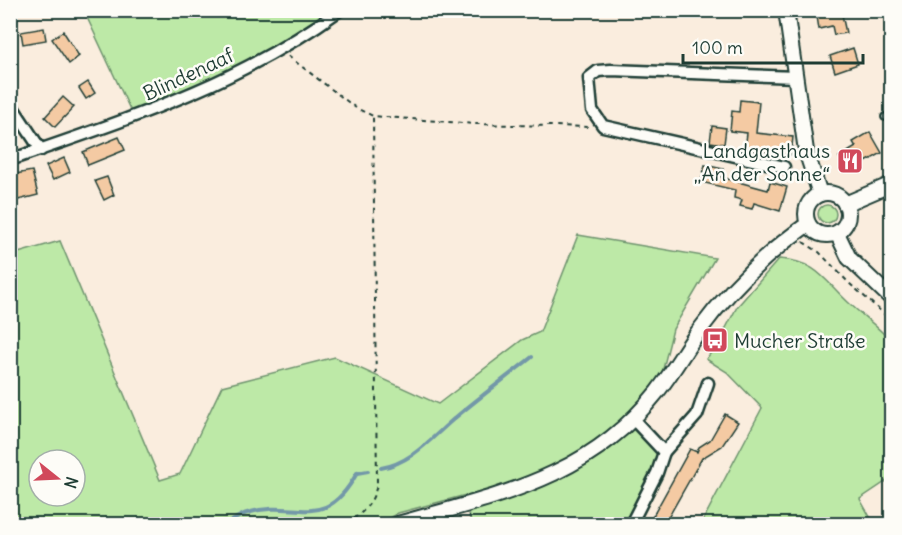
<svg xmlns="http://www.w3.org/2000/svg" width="902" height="535" viewBox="0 0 902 535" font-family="Delius,sans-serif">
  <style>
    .green { fill: #bde9a7; stroke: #6e936e; stroke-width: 1.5; fill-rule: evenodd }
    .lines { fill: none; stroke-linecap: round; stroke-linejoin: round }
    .stream { stroke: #7398a8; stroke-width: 4 }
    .building { fill: #f4caa3; stroke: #1f3d34; stroke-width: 1.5 }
    .lane-casing { stroke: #1f3d34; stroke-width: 10 }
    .street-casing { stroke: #1f3d34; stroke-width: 15 }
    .secondary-casing { stroke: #1f3d34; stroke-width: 18 }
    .path { stroke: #1f3d34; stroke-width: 2; stroke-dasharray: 4.5 4.5; stroke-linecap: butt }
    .lane { stroke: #fdfcf7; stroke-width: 5 }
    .street { stroke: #fdfcf7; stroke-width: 10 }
    .secondary { stroke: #fdfcf7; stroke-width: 14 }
    .labels { text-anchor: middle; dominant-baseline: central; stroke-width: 5; stroke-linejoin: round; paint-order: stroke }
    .street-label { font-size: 20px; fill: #1f3d34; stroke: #fdfcf7 }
    .poi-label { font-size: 20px; fill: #1f3d34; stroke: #fdfcf7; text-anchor: end }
  </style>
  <rect width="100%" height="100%" fill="#faedde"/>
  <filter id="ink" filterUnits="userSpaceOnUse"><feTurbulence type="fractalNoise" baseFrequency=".0167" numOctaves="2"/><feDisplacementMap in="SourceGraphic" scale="12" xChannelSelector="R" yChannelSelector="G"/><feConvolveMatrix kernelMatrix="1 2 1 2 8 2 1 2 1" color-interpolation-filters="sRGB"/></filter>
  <g filter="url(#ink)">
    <g class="green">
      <path d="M84 11H340L310 33 134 118Z"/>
      <circle cx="827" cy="214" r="9"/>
      <path d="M578 235 715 258 673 329 657 393 633 417 664 452 631 524H471L466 495 398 513 378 524H11V255L60 241 160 480 180 474 222 386 335 357 438 404 522 340 540 332ZM39 460H75V496H39Z"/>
      <path d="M779 259C817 261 824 280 849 303 863 316 878 327 891 341V478L860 499 874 524H701L762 408 727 372 706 359 717 345 737 307Z"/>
    </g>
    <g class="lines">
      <g class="stream">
        <path d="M381 468C412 463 432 437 456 417 481 396 507 377 532 357"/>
        <path d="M226 524C233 521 240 515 247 513 297 497 323 535 357 473L368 471"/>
      </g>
    </g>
    <g class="building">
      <path d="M816 10H841L846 33 834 35 832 26 819 29Z"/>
      <path d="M44 28 46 40 23 44 21 32Z"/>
      <path d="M63 31 79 56 69 64 52 39Z"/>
      <path d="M853 48 858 64 835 72 830 56Z"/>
      <path d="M88 82 95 93 86 99 79 88Z"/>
      <path d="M63 97 74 107 55 127 45 117Z"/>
      <path d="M740 100 759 102 756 133 793 137 791 155 745 150 747 133 730 131 732 111 739 112Z"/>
      <path d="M712 126 726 128 724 144 710 142Z"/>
      <path d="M870 132 882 153 848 172 839 157 856 147 853 142Z"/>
      <path d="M119 137 125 150 88 165 83 152Z"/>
      <path d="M64 158 70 172 53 180 46 166Z"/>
      <path d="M705 165 723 169 720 177 768 190 770 182 787 187 780 211 754 203 752 209 740 206 742 200 734 198 735 190 701 182Z"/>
      <path d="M32 171 38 195 10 202V175Z"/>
      <path d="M107 177 114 195 104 200 95 181Z"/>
      <path d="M725 414 738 422 722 446 702 458 664 525H648L690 449 697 452 699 447 710 440Z"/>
    </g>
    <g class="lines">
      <defs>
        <path id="lane" d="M885 117H892"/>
        <g id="street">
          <path d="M10 103 41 150"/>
          <path d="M10 160C128 119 237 85 340 10"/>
          <path d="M784 167 603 126 592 110 589 78 598 71 611 70 796 77"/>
          <path d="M664 452 697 415 708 383"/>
          <path d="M631 524 657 473 664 452 632 418"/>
        </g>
        <g id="secondary">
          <path d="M786 10 806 151 820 194"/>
          <circle cx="827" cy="214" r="21"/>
          <path d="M845 204 892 184"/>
          <path d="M837 233 849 258 892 299"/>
          <path d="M398 524C498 495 588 479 657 392 672 373 684 352 698 332 729 290 765 254 808 224"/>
        </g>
      </defs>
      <use href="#lane" class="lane-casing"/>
      <use href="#street" class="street-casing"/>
      <use href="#secondary" class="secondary-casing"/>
      <g class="path">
        <path d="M288 56 356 108 373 116 475 124 590 127"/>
        <path d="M803 242 819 252 849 283 892 321"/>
        <path d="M346 524C363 513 372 505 377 485L373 116"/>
      </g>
      <use href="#lane" class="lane"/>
      <use href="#street" class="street"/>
      <use href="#secondary" class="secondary"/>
    </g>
  </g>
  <defs>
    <symbol id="restaurant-square" viewBox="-11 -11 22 22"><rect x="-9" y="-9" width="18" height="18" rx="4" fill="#d1495b" stroke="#fdfcf7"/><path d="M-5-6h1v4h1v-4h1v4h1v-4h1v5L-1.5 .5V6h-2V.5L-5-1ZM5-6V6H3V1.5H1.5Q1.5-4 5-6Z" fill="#fff"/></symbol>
    <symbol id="bus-square" viewBox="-11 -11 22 22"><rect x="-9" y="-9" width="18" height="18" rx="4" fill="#d1495b" stroke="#fdfcf7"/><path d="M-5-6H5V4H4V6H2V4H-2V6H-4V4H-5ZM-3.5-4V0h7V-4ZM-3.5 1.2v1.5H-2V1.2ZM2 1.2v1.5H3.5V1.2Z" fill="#fff"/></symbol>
  </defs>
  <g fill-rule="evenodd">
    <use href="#restaurant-square" x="835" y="146" width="30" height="30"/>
    <use href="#bus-square" x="700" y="325" width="30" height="30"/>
  </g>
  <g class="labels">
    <g class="street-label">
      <text transform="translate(188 74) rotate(-25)">Blindenaaf</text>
    </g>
    <g class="poi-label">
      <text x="830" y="150">Landgasthaus<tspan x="830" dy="23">„An der Sonne“</tspan></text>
      <text x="734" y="340" text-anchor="start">Mucher Straße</text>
    </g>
  </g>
  <rect width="902" height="535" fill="none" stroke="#fdfcf7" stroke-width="36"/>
  <rect x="18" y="18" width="866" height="499" fill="none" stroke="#1f3d34" stroke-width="2" filter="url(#ink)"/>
  <g transform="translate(57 478) rotate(108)"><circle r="28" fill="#fdfcf7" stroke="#a4b0a9" stroke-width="1.5"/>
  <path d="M0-4.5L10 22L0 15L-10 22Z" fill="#d1495b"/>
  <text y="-9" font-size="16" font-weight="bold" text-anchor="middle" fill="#1f3d34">N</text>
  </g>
  <path d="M683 54v9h180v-9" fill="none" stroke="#1f3d34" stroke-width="3"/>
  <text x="692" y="54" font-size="18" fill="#1f3d34" stroke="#fdfcf7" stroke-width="4.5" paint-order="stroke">100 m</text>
</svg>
